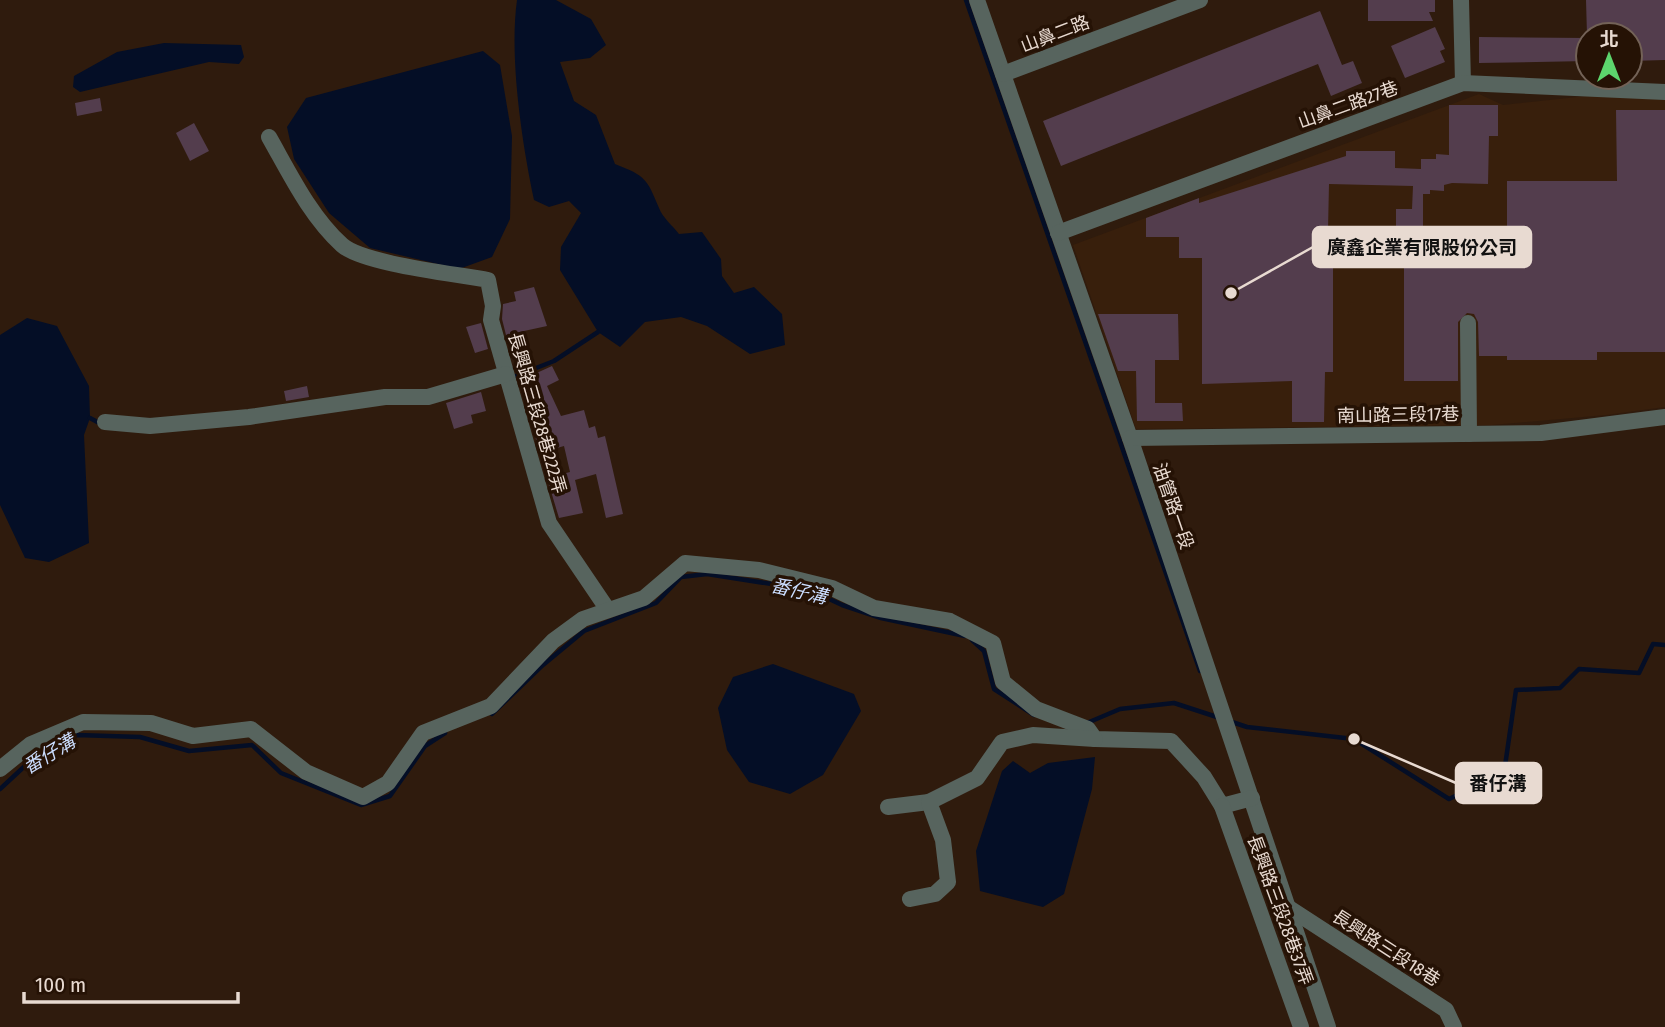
<svg xmlns="http://www.w3.org/2000/svg" width="1665" height="1027" viewBox="0 0 1665 1027" font-family="'Fira Sans Condensed','Noto Sans TC',sans-serif">
  <style>
    .built { fill: #381f0c }
    .water { fill: #040e26 }
    .lines { fill: none; stroke-linecap: round; stroke-linejoin: round }
    .stream { stroke: #040e26; stroke-width: 4.5 }
    .building { fill: #533d4d }
    .minor { stroke: #57645e; stroke-width: 16 }
    .labels { text-anchor: middle; dominant-baseline: central; stroke-width: 7; stroke-linejoin: round; paint-order: stroke }
    .street-label { font-size: 18px; fill: #e8dad1; stroke: #251205 }
    .water-label { font-size: 19px; font-style: italic; fill: #cadcfd; stroke: #251205 }
    .leader { fill: none; stroke: #e8dad1; stroke-width: 2.5 }
    .callout-dot { fill: #e8dad1; stroke: #251205; stroke-width: 2.5 }
    .callout { fill: #e8dad1; stroke: #e8dad1; stroke-width: 2.5 }
    .callout-label { font-size: 19px; text-anchor: middle; font-weight: bold; fill: #111 }
  </style>
  <rect width="100%" height="100%" fill="#2f1b0d"/>
  <path class="built" d="M1479 94 1503 105 1605 94 1665 100V407L1606 415 1492 425 1136 429 1073 245Z"/>
  <g class="water">
    <path d="M517 0H556L591 19 606 45 590 58 560 62 574 101 596 115 615 164C646 176 647 179 659 208 662 217 673 226 679 234L702 232 721 259 722 276 734 293 754 287 782 314 785 345 750 354 707 326 681 317 645 322 620 347 598 332 560 270 561 247 581 213 569 201 549 207 534 200C522 142 509 58 517 0Z"/>
    <path d="M164 43 241 45 244 57 239 64 209 62 80 92 73 87 74 76 117 52Z"/>
    <path d="M483 51 500 65 512 136 510 219 492 257 459 269 370 248 329 213 294 159 287 127 306 98Z"/>
    <path d="M27 318 57 326 89 386 90 418 84 435 89 543 49 562 25 558 0 505V335Z"/>
    <path d="M773 664 854 694 861 711 823 775 790 794 749 782 727 750 718 708 733 677Z"/>
    <path d="M1095 757 1092 789 1064 894 1043 907 980 891 976 851 1002 771 1013 761 1030 773 1048 763Z"/>
  </g>
  <g class="lines">
    <g class="stream">
      <path d="M966 0 1200 671"/>
      <path d="M513 377 554 361 598 332"/>
      <path d="M90 418 101 424"/>
      <path d="M972 640 984 651 994 689 1034 715"/>
      <path d="M492 714 543 665 584 631 656 603 681 577 707 574 810 590 842 605 881 618 965 636"/>
      <path d="M1229 721 1247 727 1354 739 1449 799 1504 773 1516 690 1560 688 1579 669 1639 673 1653 644 1665 645"/>
      <path d="M1087 723 1120 709 1174 703 1220 718"/>
      <path d="M0 789 27 764 77 735 140 737 189 751 252 745 281 773 361 805 390 796 425 746 445 733"/>
    </g>
  </g>
  <g class="building">
    <path d="M1368 0H1435V12H1429L1433 21H1368Z"/>
    <path d="M1586 0H1665V60L1630 61V35H1587Z"/>
    <path d="M1320 11 1342 65 1353 61 1362 83 1331 96 1318 64 1061 166 1043 121Z"/>
    <path d="M1435 27 1445 49 1440 51 1445 62 1405 78 1391 46Z"/>
    <path d="M1479 37 1588 38V61L1479 63Z"/>
    <path d="M100 98 102 111 77 116 75 103Z"/>
    <path d="M1449 105H1498V136H1489L1488 184 1452 183 1444 185V191L1430 190V194H1423V231H1445V235L1453 236H1507V181H1617L1616 110H1665V352H1597V360H1507V356H1479L1478 322 1474 314 1467 313 1458 322V381H1404V261H1396V209H1412L1413 186 1329 184 1328 230 1333 237V372H1325L1324 422H1292V381L1202 384V258H1179V237H1146V218L1199 198V203L1346 156V151H1395V168L1421 169V159H1436V154L1449 155Z"/>
    <path d="M194 123 209 151 190 161 176 133Z"/>
    <path d="M534 287 547 326 506 335 502 319 503 304 516 301 514 292Z"/>
    <path d="M1098 314H1178L1179 360H1155V403H1182L1183 421H1137L1136 371H1118Z"/>
    <path d="M481 323 488 349 475 353 466 327Z"/>
    <path d="M552 366 559 380 547 386 561 416 584 410 589 428 595 426 598 438 605 436 623 514 606 518 596 474 575 480 583 513 559 518 547 478 570 472 564 446 540 453 519 381Z"/>
    <path d="M307 386 309 397 286 401 284 391Z"/>
    <path d="M481 392 486 411 471 415 473 423 454 429 446 403Z"/>
  </g>
  <g class="lines">
    <g class="minor">
      <path d="M977 0 1130 438 1328 1027"/>
      <path d="M1461 0 1463 83"/>
      <path d="M1003 74 1200 0"/>
      <path d="M269 137C290 174 310 216 342 245 363 264 457 274 488 280L493 306 491 320 549 523 608 610"/>
      <path d="M1058 233 1463 83 1665 92"/>
      <path d="M1468 323 1469 434"/>
      <path d="M105 422 150 426 249 417 385 397H428L506 374"/>
      <path d="M1130 438 1541 433 1665 417"/>
      <path d="M0 769 31 744 83 722 151 723 193 736 251 729 306 772 363 797 388 783 423 733 491 706 553 641 583 619 644 598 685 563 759 570 832 588 874 608 950 621 993 643 1003 682 1036 709 1088 729 1095 739 1171 741 1204 777 1222 806 1252 798"/>
      <path d="M1222 806 1301 1027"/>
      <path d="M888 807 929 802"/>
      <path d="M910 899 935 894 948 882 943 840 929 802 977 778 1002 742 1033 735 1095 739"/>
      <path d="M1289 908 1446 1010 1454 1027"/>
    </g>
  </g>
  <g class="labels">
    <g class="street-label">
      <text transform="translate(1055 34) rotate(-21)">山鼻二路</text>
      <text transform="translate(1348 105) rotate(-20)">山鼻二路27巷</text>
      <text transform="translate(537 413) rotate(74)">長興路三段28巷222弄</text>
      <text transform="translate(1398 415) rotate(-1)">南山路三段17巷</text>
      <text transform="translate(1173 506) rotate(71)">油管路一段</text>
      <text transform="translate(1280 910) rotate(70)">長興路三段28巷37弄</text>
      <text transform="translate(1386 948) rotate(33)">長興路三段18巷</text>
    </g>
    <g class="water-label">
      <text transform="translate(799 591) rotate(13)">番仔溝</text>
      <text transform="translate(49 754) rotate(-31)">番仔溝</text>
    </g>
  </g>
  <path class="leader" d="M1231 293L1313 247M1354 739L1456 783"/>
  <g class="callout-dot">
    <circle cx="1231" cy="293" r="7"/>
    <circle cx="1354" cy="739" r="7"/>
  </g>
  <g class="callout">
    <rect x="1313" y="227" width="218" height="40" rx="7"/>
    <rect x="1456" y="763" width="85" height="40" rx="7"/>
  </g>
  <g class="callout-label">
    <text x="1422" y="254">廣鑫企業有限股份公司</text>
    <text x="1498" y="790">番仔溝</text>
  </g>
  <g transform="translate(1609 56)"><circle r="33" fill="#251205" stroke="#736257" stroke-width="2"/>
  <path d="M0-5L12 26L0 18L-12 26Z" fill="#5dd56d"/>
  <text y="-10" font-size="19" font-weight="bold" text-anchor="middle" fill="#e8dad1">北</text>
  </g>
  <path d="M24 992v10h214v-10" fill="none" stroke="#e8dad1" stroke-width="3.5"/>
  <text x="35" y="992" font-size="21" fill="#e8dad1" stroke="#251205" stroke-width="5" paint-order="stroke">100 m</text>
</svg>
